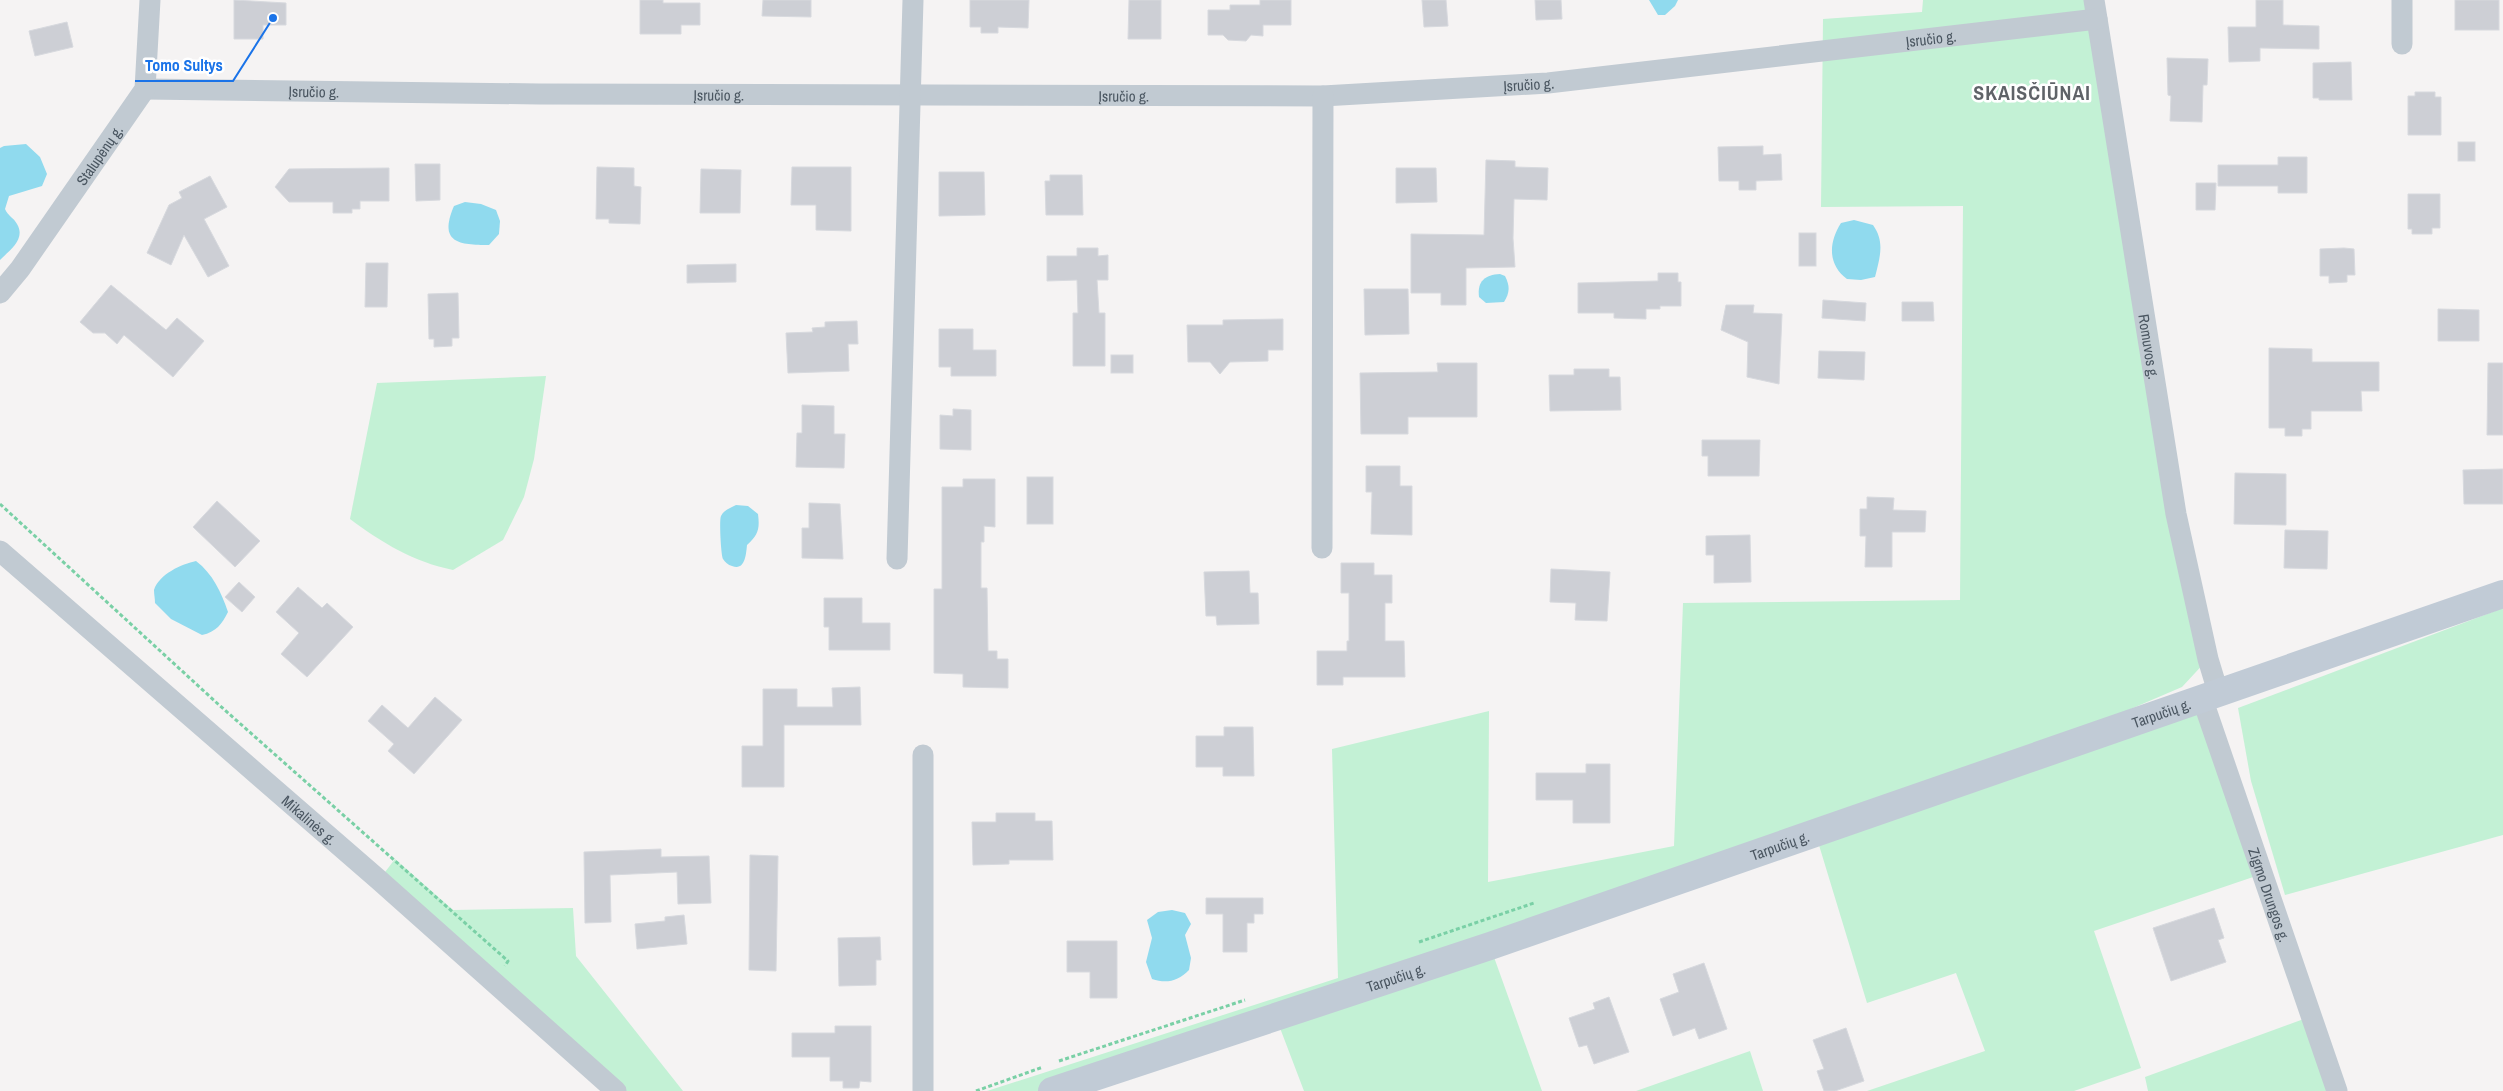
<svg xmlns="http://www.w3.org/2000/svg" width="2503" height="1091" viewBox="0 0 2503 1091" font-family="'Archivo Narrow',sans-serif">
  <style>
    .green { fill: #c3f1d5 }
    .water { fill: #90daee }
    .building { fill: #cdcfd5; stroke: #d7d9de }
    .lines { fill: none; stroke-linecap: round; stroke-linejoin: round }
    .path { stroke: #7ad0a6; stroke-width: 3; stroke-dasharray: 4 2.5; stroke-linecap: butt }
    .minor { stroke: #c1cad2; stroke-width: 21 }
    .secondary { stroke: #c1cbd6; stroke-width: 28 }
    .labels { text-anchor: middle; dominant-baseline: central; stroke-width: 5; stroke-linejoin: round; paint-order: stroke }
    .street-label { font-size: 15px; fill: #4a5661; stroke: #fff }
    .district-label { font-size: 20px; font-weight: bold; letter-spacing: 1px; fill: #5f6368; stroke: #fff }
    .leader { fill: none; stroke: #1a73e8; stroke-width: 2 }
    .callout-dot { fill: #1a73e8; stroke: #fff; stroke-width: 2 }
    .callout-label { font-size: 16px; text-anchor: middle; font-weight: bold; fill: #1a73e8; stroke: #fff; stroke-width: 5; stroke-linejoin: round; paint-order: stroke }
  </style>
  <rect width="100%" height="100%" fill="#f5f3f3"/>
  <g class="green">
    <path d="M1923 0H2094L2208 659 2182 687 1972 777 2202 698 2262 874 2094 931 2141 1068 2074 1091H1867L1985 1051 1956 973 1867 1003 1815 832 1490 946 1542 1091H1304L1280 1028 1052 1091H987L1338 978 1332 749 1489 711 1488 882 1674 846 1683 603 1960 600 1963 206 1821 207 1823 19 1922 12Z"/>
    <path d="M546 376 534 459 524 497 503 540 453 570C414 562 382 543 350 519L377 383Z"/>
    <path d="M2503 608V835L2285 895 2251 781 2238 708Z"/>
    <path d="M395 859 453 910 573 908 576 956 683 1091H616L379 880Z"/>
    <path d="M2312 1016 2332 1091H2148L2145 1077Z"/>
    <path d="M1750 1051 1763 1091H1636Z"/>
  </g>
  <g class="water">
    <path d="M1649 0H1678L1675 6 1665 15H1658Z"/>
    <path d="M26 144 40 157 47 174 42 186 9 196 5 209C8 216 14 218 17 224 26 239 10 250 0 260V148L4 146Z"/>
    <path d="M465 202 481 204 496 210 500 221 499 234 489 245C459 245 438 243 454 206Z"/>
    <path d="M1854 220 1873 225C1885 242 1880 257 1875 277L1861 280 1847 279C1827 264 1829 242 1841 223Z"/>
    <path d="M1500 274 1505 276C1510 286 1510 292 1504 302L1486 303 1479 297C1477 281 1485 275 1500 274Z"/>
    <path d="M736 505 748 506 758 514C760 529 758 535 747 545 746 555 745 571 732 566 728 565 725 562 723 559 721 555 719 520 721 516 724 510 730 508 736 505Z"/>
    <path d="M196 561C213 574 221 592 228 612 222 624 216 632 202 635L171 619 155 603C155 599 154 594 154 590 159 574 182 564 196 561Z"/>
    <path d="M1172 910 1185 913 1191 924 1185 935 1191 958 1189 970C1178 981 1167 984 1152 979L1146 962 1152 938 1147 920 1158 912Z"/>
  </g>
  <g class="building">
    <path d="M234 0 286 3V25H263V39H234Z"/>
    <path d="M640 0H663V3H700V25H681V34H640Z"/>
    <path d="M763 0H811V17L762 16Z"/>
    <path d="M970 0H1029L1028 28 998 27V33H981V27H970Z"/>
    <path d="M1129 0H1161V39H1128Z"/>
    <path d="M1260 0H1291V25H1263V36L1251 35 1246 41 1228 40 1223 35H1208V10H1230V5H1260Z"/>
    <path d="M1422 0H1446L1448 26 1424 27Z"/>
    <path d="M1535 0H1561L1562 19 1536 20Z"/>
    <path d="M2256 0H2283V25L2319 26V49L2260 48V61L2229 62 2228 27H2256Z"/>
    <rect x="2455" y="0" width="44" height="30"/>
    <path d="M67 22 73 47 35 56 29 31Z"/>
    <path d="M2167 58 2208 59 2207 85H2203L2202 122 2170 121 2171 96 2168 95Z"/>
    <path d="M2351 62 2352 100H2319V98H2313V63Z"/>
    <path d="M2415 92H2435V97H2441V135H2408V96H2415Z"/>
    <rect x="2458" y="142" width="17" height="19"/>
    <path d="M1763 146V155L1781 154 1782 180 1756 181V190H1739V181H1719L1718 147Z"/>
    <path d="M2278 157H2307V193H2278V186H2218V165H2278Z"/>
    <path d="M1486 160 1515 161V167L1548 168 1547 200 1514 199 1513 238 1515 267 1466 268V305H1441V293H1411V234L1484 235Z"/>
    <path d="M415 164H440V200L416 201Z"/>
    <path d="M597 167 634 168V186L641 187 640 224 609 223V219H596Z"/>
    <path d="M792 167H851V231L816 230V205H791Z"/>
    <path d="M389 168V201H360V209H352V213H333V202H289L275 187 289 169Z"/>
    <path d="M1396 168H1436L1437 202 1396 203Z"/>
    <path d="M701 169 741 170 740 213H700Z"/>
    <path d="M939 172H984L985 215 939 216Z"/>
    <path d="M1050 175H1082L1083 215H1046L1045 181H1050Z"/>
    <path d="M210 176 227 207 204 219 229 266 208 277 184 235 171 265 147 253 169 205 182 198 179 192Z"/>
    <path d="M2196 183H2216L2215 210H2196Z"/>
    <path d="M2408 194H2440V228H2432V234H2412V229H2408Z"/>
    <rect x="1799" y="233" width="17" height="33"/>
    <path d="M1077 248H1098V256L1108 255V280H1097L1099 313H1105V366H1073V313H1078L1077 280 1047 281V256H1077Z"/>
    <path d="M2344 248 2354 249 2355 275H2347V282L2329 283V276H2320V249Z"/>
    <path d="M366 263H388L387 307H365Z"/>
    <path d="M736 264V282L687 283V265Z"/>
    <path d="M1658 273H1678V282H1681V306H1660V309H1646V319L1614 318V313H1578V283L1658 281Z"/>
    <path d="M111 285 166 330 177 318 204 341 173 377 124 335 117 344 105 333H93L80 322Z"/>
    <path d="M1364 289H1408L1409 334 1365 335Z"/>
    <path d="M458 293 459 338H452V346L434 347V339H429L428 294Z"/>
    <path d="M1823 300 1866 303 1865 321 1822 318Z"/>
    <path d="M1902 302H1933L1934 321H1902Z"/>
    <path d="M1726 305H1754L1753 313 1782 314 1779 384 1747 377 1748 342 1721 330Z"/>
    <path d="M2438 309 2479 310V341H2438Z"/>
    <path d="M1283 319V350H1268V361L1230 362 1220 374 1210 362H1188L1187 325H1223V320Z"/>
    <path d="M857 321 858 344H848L849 371 788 373 786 333 813 332 812 328 825 327V322Z"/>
    <path d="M939 329H973V350H996V376H951V367H939Z"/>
    <path d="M2269 348 2312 349V362H2379V391H2361L2362 411H2311V429H2302V436H2285V428H2269Z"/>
    <path d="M1819 351 1865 352 1864 380 1818 378Z"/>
    <rect x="1111" y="355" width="22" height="18"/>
    <path d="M1437 363H1477V417H1408V434H1361L1360 373 1438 372Z"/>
    <path d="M2488 363H2503V435H2487Z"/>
    <path d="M1574 369H1609V377H1620L1621 410 1550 411 1549 375H1574Z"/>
    <path d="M802 405 834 406V434H845L844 468 796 467 797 433H802Z"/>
    <path d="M953 409 971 410V450L940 449V415L953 416Z"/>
    <path d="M1702 440H1760L1759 476H1708V456H1702Z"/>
    <path d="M1366 466H1400V486H1412V535L1371 534 1372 492H1366Z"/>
    <path d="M2503 469V504H2464L2463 470Z"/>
    <path d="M2235 473 2286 474V525L2234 524Z"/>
    <rect x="1027" y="477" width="26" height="47"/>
    <path d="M963 479H995V527L984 526V542H981V588H987L988 651H997V659H1008V688L963 687V674L934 673V589H942V487H963Z"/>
    <path d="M1867 497 1894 498 1893 510 1926 511 1925 532H1892V567H1865L1866 536H1860V509H1867Z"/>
    <path d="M217 501 260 541 235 567 193 527Z"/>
    <path d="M809 503 840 504 843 559 802 558V528H809Z"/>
    <path d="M2285 530 2328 531 2327 569 2284 568Z"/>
    <path d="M1750 535 1751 582 1714 583V555H1706V536Z"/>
    <path d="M1341 563H1374V575H1392V603H1385V641H1404L1405 677H1343V685H1317V651H1347V641H1349V593H1341Z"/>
    <path d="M1551 569 1610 572 1607 621 1575 620 1576 603 1550 602Z"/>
    <path d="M1249 571 1250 593H1258L1259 624 1217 625 1216 616H1206L1204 572Z"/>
    <path d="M239 582 255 597 242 612 225 597Z"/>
    <path d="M298 587 322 608 327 603 353 627 307 677 281 654 299 633 276 612Z"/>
    <path d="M824 598H862V623H890V650H829V627H824Z"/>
    <path d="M860 687 861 725H784V787H742V746H763V689H797V707H833L832 688Z"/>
    <path d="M435 697 462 720 414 774 388 751 394 744 368 721 382 705 408 728Z"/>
    <path d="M1224 727H1253L1254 776H1223V767H1196V736H1224Z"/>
    <path d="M1586 764H1610V823H1573V800H1536V773H1586Z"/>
    <path d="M996 813H1035V821H1052L1053 860H1009V864L973 865 972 822H996Z"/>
    <path d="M661 849V857L709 856 711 903 678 904 677 872 610 875 611 922 585 923 584 852Z"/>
    <path d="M750 855 778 856 776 971 749 970Z"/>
    <path d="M1206 898H1263V914H1254V923H1247V952H1223V914H1206Z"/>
    <path d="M2214 908 2224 938 2218 940 2226 962 2171 981 2153 928Z"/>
    <path d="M684 915 687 944 637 949 635 924 665 921V917Z"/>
    <path d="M880 937 881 960H876V985L839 986 838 938Z"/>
    <path d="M1067 941H1117V998H1090V972H1067Z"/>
    <path d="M1704 963 1727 1029 1699 1039 1695 1028 1673 1036 1660 999 1679 992 1673 974Z"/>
    <path d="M1609 997 1629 1052 1594 1064 1587 1045 1579 1047 1569 1018 1595 1009 1593 1003Z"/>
    <path d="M835 1026H871V1082L860 1081 859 1088H843V1081H830V1057H792V1033H835Z"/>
    <path d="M1846 1028 1864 1081 1835 1091H1824L1817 1071 1824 1069 1813 1040Z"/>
  </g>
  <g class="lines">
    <g class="path">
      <path d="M0 504 218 704 508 961 505 966"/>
      <path d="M1419 942 1534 903"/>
      <path d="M1059 1061 1245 1000"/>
      <path d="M976 1091 1043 1067"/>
    </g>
    <g class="minor">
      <path id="s1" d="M2094 0 2176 514 2208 659 2218 692"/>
      <path d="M2402 44V0"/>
      <path id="s2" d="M145 89 539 94 1323 96 1548 83 2097 19"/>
      <path id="s3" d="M0 293 20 269 145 89 150 0"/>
      <path d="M1322 548 1323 96"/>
      <path id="s4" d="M0 551 379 880 616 1091"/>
      <path d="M897 559 913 0"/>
      <path id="s5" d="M2202 698 2337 1091"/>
      <path d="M923 755V1091"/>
    </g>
    <path class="secondary" id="s6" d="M1052 1091 1490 946 2503 594"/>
  </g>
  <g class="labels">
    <g class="street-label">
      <text stroke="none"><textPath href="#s2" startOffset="1789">Įsručio g.</textPath></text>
      <text stroke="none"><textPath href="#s2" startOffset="1384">Įsručio g.</textPath></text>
      <text stroke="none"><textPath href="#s2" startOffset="169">Įsručio g.</textPath></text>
      <text stroke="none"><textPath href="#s2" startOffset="574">Įsručio g.</textPath></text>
      <text stroke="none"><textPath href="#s2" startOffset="979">Įsručio g.</textPath></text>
      <text stroke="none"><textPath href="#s3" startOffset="170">Stalupėnų g.</textPath></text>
      <text stroke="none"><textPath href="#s1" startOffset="351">Romuvos g.</textPath></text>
      <text stroke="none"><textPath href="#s6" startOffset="1172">Tarpučių g.</textPath></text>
      <text stroke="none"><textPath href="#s4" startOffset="410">Mikalinės g.</textPath></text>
      <text stroke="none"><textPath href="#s6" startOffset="768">Tarpučių g.</textPath></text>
      <text stroke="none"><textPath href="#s5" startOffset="208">Zigmo Drungos g.</textPath></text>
      <text stroke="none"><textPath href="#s6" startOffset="362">Tarpučių g.</textPath></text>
    </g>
    <g class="district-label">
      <text x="2032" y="92">SKAISČIŪNAI</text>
    </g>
  </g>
  <path class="leader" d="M273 18L233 81H135"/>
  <circle class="callout-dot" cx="273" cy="18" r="5"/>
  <g class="callout-label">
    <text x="184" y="71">Tomo Sultys</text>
  </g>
</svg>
